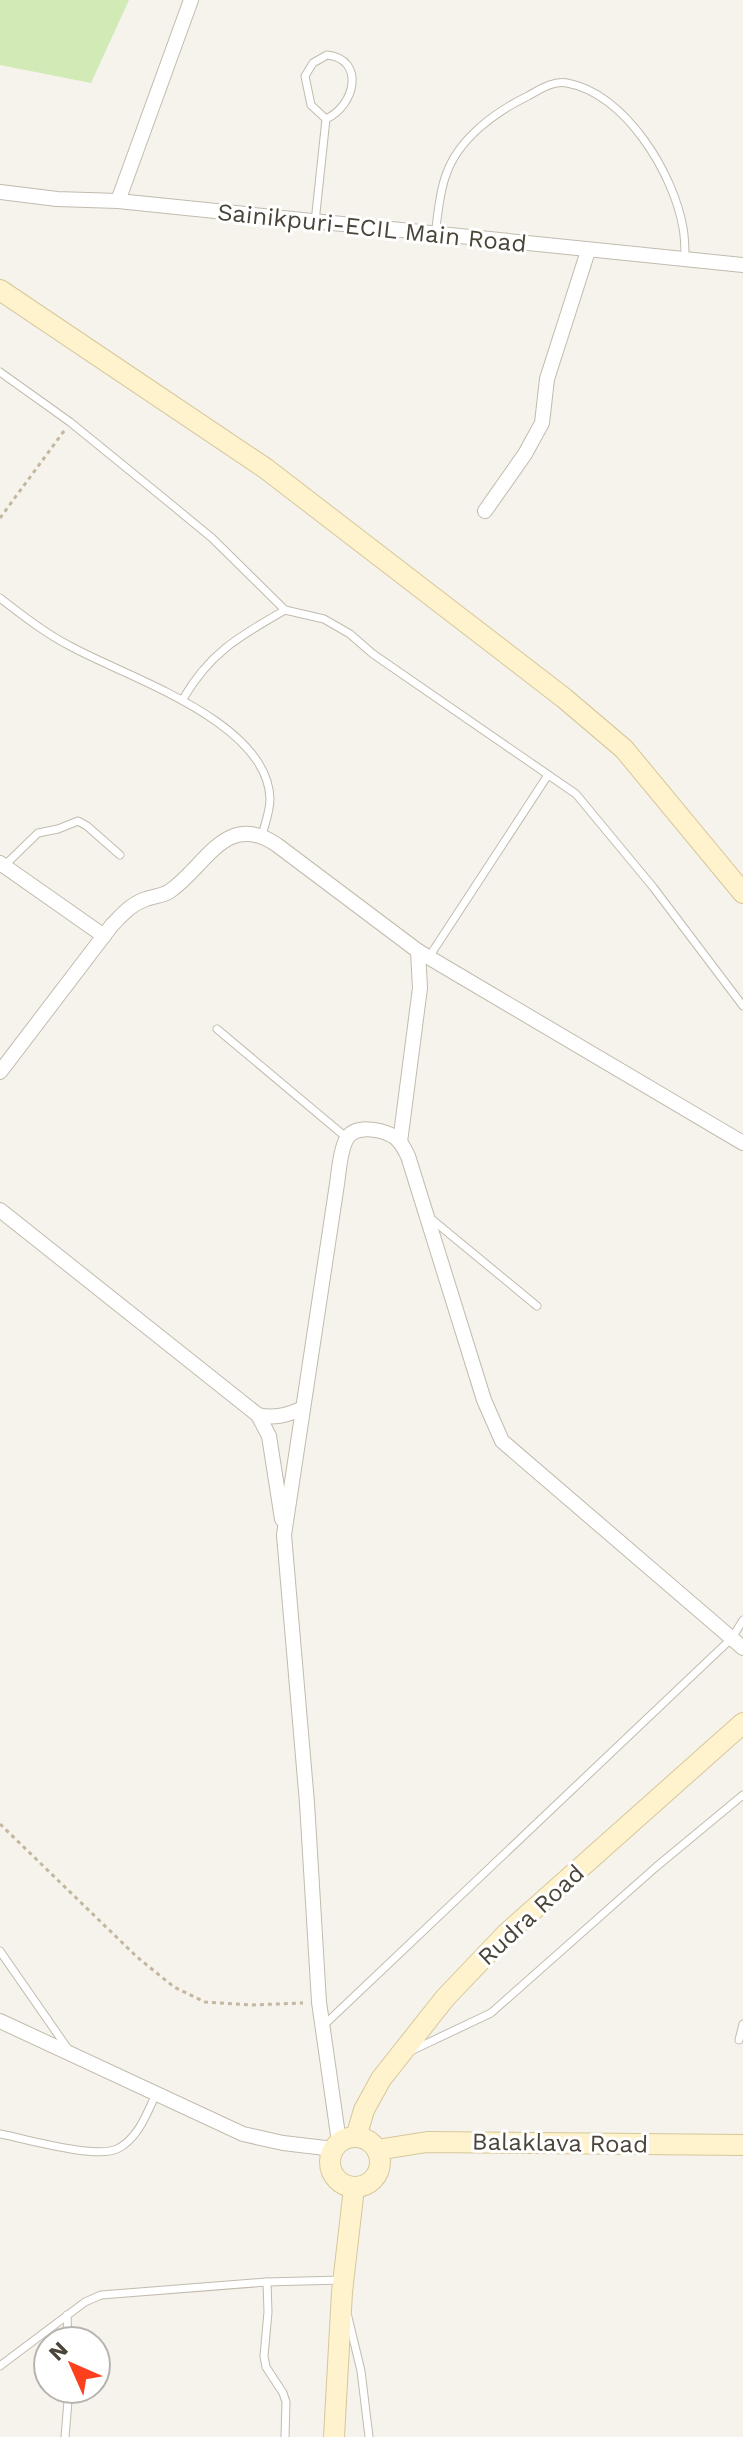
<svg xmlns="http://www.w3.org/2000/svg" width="743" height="2437" viewBox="0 0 743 2437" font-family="'Work Sans',sans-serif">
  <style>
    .green { fill: #d2eab5 }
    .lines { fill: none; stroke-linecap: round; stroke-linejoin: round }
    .lane-casing { stroke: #c2bbae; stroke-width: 9 }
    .street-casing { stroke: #c2bbae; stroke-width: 16 }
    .secondary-casing { stroke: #d6c79b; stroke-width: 22 }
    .path { stroke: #c4b79f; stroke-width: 3; stroke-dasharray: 4 4; stroke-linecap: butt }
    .lane { stroke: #fff; stroke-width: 7 }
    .street { stroke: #fff; stroke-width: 14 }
    .secondary { stroke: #fff3cd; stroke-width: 20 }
    .labels { text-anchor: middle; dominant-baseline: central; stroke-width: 6; stroke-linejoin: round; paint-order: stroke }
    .street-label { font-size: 24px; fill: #4b4439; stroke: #fff }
  </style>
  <rect width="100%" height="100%" fill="#f6f3ec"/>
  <path class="green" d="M0 0H129L91 83 0 65Z"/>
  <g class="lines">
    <defs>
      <g id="lane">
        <path d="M327 55C365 59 356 105 326 119L311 105 305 76 313 63Z"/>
        <path d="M315 222 326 119"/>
        <path d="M435 235C438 215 439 193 446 175 458 139 495 112 528 96 539 90 554 80 567 83 625 93 674 174 683 228 685 238 685 249 685 259"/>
        <path d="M0 372 70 422 161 496 212 538 285 610 324 619 350 634 373 654 576 794 653 887 743 1006"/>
        <path d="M0 598C22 615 45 633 70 646 126 677 268 721 270 799 270 811 265 824 262 835"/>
        <path d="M183 699C210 652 240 636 285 610"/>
        <path d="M4 866 38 833 58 829 78 821 87 826 120 855"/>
        <path d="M429 957 548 775"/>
        <path d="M217 1029 347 1138"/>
        <path d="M429 1217 537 1306"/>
        <path d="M0 1951 68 2049"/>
        <path d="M323 2026 732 1638 743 1620"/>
        <path d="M739 2040 743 2024"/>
        <path d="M413 2050 491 2013 656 1867 743 1795"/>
        <path d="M0 2134C27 2139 95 2159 117 2149 138 2139 147 2113 156 2094"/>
        <path d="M267 2282 268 2312 264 2356 266 2367 283 2393 286 2402 285 2437"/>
        <path d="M67 2315 68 2341"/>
        <path d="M348 2317 361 2371 369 2437"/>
        <path d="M0 2366 85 2302 101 2295 267 2282 342 2280"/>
        <path d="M65 2437 69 2389"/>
      </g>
      <g id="street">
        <path d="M0 192 57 199 118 201 743 265"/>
        <path d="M118 201 191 0"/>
        <path d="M485 511 525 454 542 423 547 379 588 251"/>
        <path d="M0 863 104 936"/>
        <path d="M0 1072 112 925C123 914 131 904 146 899 154 896 163 896 170 891 206 866 226 810 277 845L418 951 743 1143"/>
        <path d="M400 1142 420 988 418 951"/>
        <path d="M0 1210 258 1415C274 1419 288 1415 303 1408"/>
        <path d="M258 1415 269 1436 282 1519"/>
        <path d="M0 2021 243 2134 283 2143 334 2149"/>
        <path d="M339 2142 319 2002 307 1803 284 1535 337 1184C339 1170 340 1152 346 1140 354 1124 380 1129 393 1136 400 1140 404 1148 408 1156L484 1400 502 1441 743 1648"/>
      </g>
      <g id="secondary">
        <path d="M0 290 265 468 564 698 624 749 743 893"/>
        <circle cx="355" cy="2162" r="25"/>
        <path d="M356 2137 364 2110 381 2079 445 1998 506 1934 743 1723"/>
        <path d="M377 2150 427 2142 743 2145"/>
        <path d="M334 2437 342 2292 354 2188"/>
      </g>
    </defs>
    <use href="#lane" class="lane-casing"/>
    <use href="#street" class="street-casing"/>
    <use href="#secondary" class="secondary-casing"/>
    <g class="path">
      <path d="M0 518 64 431"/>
      <path d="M0 1824 137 1957 174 1987 205 2002 251 2005 303 2003"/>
    </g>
    <use href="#lane" class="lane"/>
    <use href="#street" class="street"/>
    <use href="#secondary" class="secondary"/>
  </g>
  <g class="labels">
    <g class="street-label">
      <text transform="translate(372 228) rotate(6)">Sainikpuri-ECIL Main Road</text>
      <text transform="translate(531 1915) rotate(-43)">Rudra Road</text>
      <text transform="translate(560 2143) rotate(1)">Balaklava Road</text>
    </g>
  </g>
  <g transform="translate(72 2365) rotate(315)"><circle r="38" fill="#ffffff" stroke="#b7b4b0" stroke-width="2"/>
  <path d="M0-6L14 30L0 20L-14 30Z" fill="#fc3f1d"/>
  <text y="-12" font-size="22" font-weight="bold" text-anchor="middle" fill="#4b4439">N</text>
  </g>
</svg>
